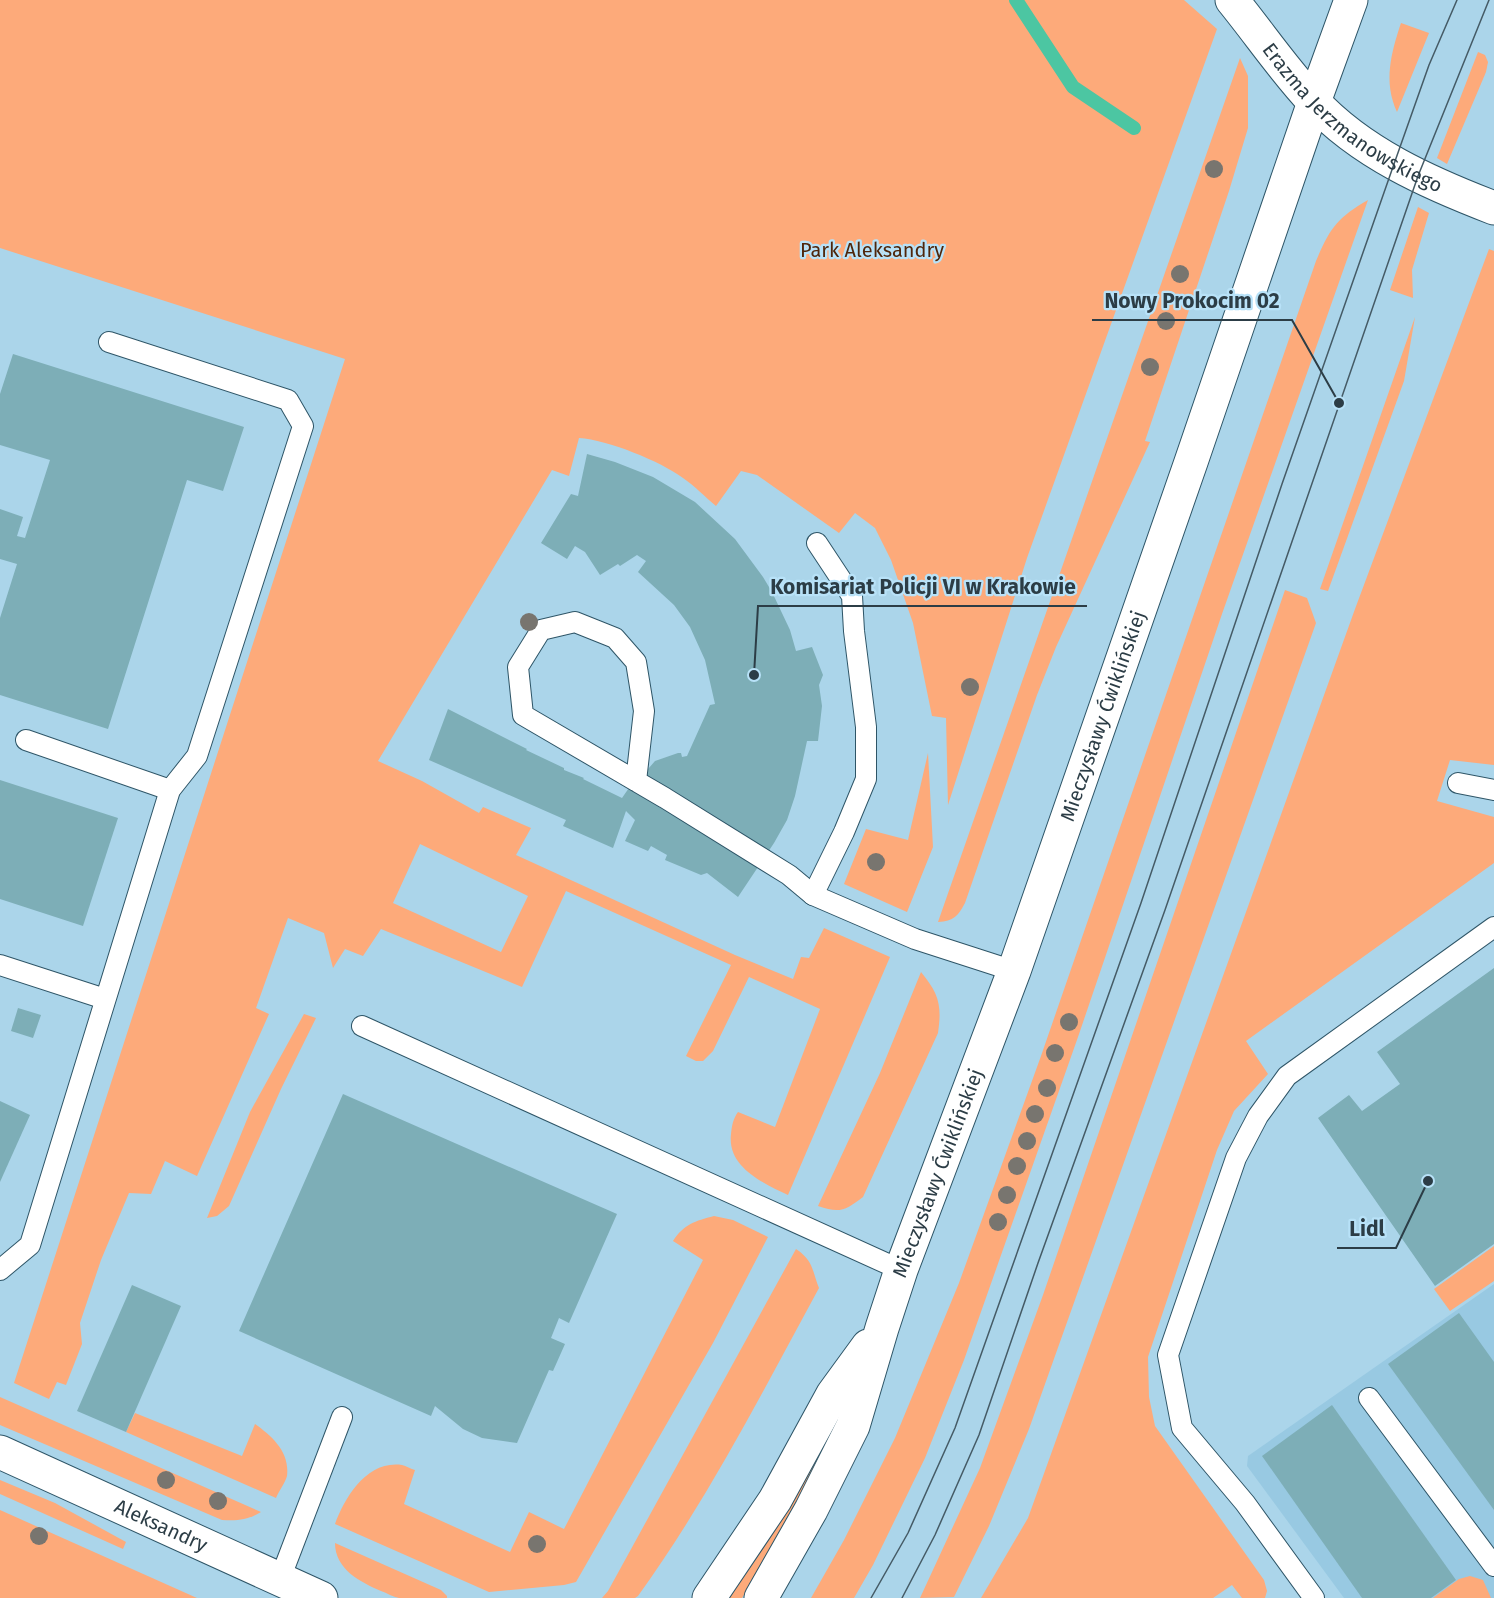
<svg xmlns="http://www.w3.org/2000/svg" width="1494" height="1598" viewBox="0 0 1494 1598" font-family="'Fira Sans',sans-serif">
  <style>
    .built { fill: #98c9e2 }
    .green { fill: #fdaa7a; fill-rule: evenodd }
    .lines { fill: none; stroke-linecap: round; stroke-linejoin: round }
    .stream { stroke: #4cc6a2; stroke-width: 14 }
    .building { fill: #7daeb7 }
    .service-casing { stroke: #2e5567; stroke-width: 22 }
    .minor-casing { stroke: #2e5567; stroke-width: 35 }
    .tertiary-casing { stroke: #2e5567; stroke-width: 35 }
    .service { stroke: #fff; stroke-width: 20 }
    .minor { stroke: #fff; stroke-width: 33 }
    .tertiary { stroke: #fff; stroke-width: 33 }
    .tram { stroke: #455b66; stroke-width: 1.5 }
    .tree { fill: #78756f }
    .labels { text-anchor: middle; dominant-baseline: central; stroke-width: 4.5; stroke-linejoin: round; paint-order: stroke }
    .street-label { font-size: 20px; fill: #2c3d46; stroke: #b8e2f8 }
    .park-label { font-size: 20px; fill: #4f260b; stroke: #b8e2f8 }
    .leader { fill: none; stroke: #2c3d46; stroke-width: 2 }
    .callout-dot { fill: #2c3d46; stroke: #b8e2f8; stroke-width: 2 }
    .callout-label { font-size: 21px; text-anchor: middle; font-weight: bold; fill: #2c3d46; stroke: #b8e2f8; stroke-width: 4.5; stroke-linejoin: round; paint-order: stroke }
  </style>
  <rect width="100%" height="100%" fill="#abd5ea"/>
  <path class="built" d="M1494 1284V1598H1344L1247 1466 1248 1456Z"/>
  <g class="green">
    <path d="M0 0H1184L1217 29 1027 558 948 805 946 718 932 716 913 623 891 560 875 528 855 513 839 533 757 475 741 471 716 506C705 497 695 486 683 478 660 461 608 440 579 438L569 476 552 470 378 761 422 781 479 813 483 807 531 828 516 855 735 955 793 979 801 957 809 958 824 928 890 957 788 1195C763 1183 727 1167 731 1134 732 1125 733 1119 738 1112L775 1127 820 1009 749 977 713 1051 703 1061H696L686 1056 731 965 566 891 522 987 381 929 363 956 345 949 333 968 324 933 288 918 256 1008 269 1014 197 1176 165 1161 151 1194 129 1193 101 1260 80 1323 82 1344 66 1385 57 1382 49 1399 14 1383 345 359 0 248ZM420 844 528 896 501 952 393 903Z"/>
    <path d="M1401 23 1429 33 1397 112C1383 82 1391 53 1401 23Z"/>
    <path d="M1478 52 1485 55 1488 62 1486 72 1447 164 1437 158Z"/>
    <path d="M1240 58 1248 76V128L1229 191 1145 441 1150 442 1056 647 1037 695 965 903C958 916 954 921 938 922Z"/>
    <path d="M1368 200 1222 614 1078 1037 964 1360 925 1458 873 1565 854 1598H811L844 1540 895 1438 959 1283 1041 1056 1316 261C1330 228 1337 218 1368 200Z"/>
    <path d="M1418 207 1429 213 1412 270 1413 298 1390 290Z"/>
    <path d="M1489 249 1494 251V765L1450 760 1437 801 1494 817V863L1246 1041 1268 1074 1234 1111 1217 1150 1148 1357 1149 1397 1155 1426 1264 1580 1267 1591 1265 1598H1242L1232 1585 1213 1598H981L1028 1518 1355 609Z"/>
    <path d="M1415 317 1404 381 1328 591 1320 589Z"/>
    <path d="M1285 590 1307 598 1316 623 1029 1429 989 1526 954 1597 920 1598 980 1468 1043 1295Z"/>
    <path d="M928 753 933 847 907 912 844 884 866 829 908 840Z"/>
    <path d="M921 972C939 994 942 1005 938 1033L863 1197C846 1210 840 1214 818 1206L880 1073Z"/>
    <path d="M304 1014 316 1018 281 1089 229 1206 217 1216 207 1218 250 1112Z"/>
    <path d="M714 1216 733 1220 768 1237 713 1343 576 1582 564 1585 489 1592 335 1524C345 1497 367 1460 402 1465 406 1466 411 1469 415 1470L404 1504 510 1552 529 1512 564 1529 703 1260 673 1241C684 1224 695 1221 714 1216Z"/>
    <path d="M1494 1246V1281L1450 1311 1434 1289Z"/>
    <path d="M796 1249C814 1261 812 1271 819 1288 762 1393 708 1499 638 1596L635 1598H602L608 1591Z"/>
    <path d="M0 1397 261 1512C248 1520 238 1521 222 1520L0 1425Z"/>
    <path d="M135 1413 242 1456 255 1424C272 1436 290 1452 287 1476 285 1483 279 1491 276 1498L126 1432Z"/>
    <path d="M839 1419 769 1556 742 1598H729L756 1559 833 1425Z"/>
    <path d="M0 1480 55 1503 126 1542 123 1549 0 1494Z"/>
    <path d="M0 1510 197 1598H0Z"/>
    <path d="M335 1543 441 1590 447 1596V1598C432 1598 414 1598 399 1598 393 1597 387 1593 381 1591 360 1582 335 1569 335 1543Z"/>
    <path d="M1470 1576 1483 1580 1491 1598H1433L1459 1579Z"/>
  </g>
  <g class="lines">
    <path class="stream" d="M1016 0 1073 87 1134 128"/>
  </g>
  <g class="building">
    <path d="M13 354 244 427 223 491 187 480 108 729 0 695V618L17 564 0 559V509L23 517 17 536 25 538 50 460 0 445V394Z"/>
    <path d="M587 454 615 462 653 477 695 502 735 539 763 577 772 592 790 630 796 651 812 647 823 675 819 685 822 706 818 741H807L795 796 787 820 774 843 738 897 707 873 701 875 665 860 667 855 651 846 648 851 625 841 635 820 626 811 613 848 563 826 566 820 429 760 448 709 527 749 526 750 564 768V770L584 778 583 779 622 798 631 785 642 776 655 761 678 753H681L682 757 687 756 710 705 715 704 705 660 690 627 674 605 638 572 646 561 637 555 620 566 618 564 600 575 585 552 575 546 567 559 541 543 571 494 578 496Z"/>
    <path d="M0 780 118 818 83 926 0 899Z"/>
    <path d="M1494 968V1244L1435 1286 1318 1118 1349 1095 1362 1111 1400 1084 1377 1052Z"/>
    <path d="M18 1008 41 1015 33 1038 11 1031Z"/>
    <path d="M343 1094 617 1214 569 1323 559 1318 551 1338 565 1344 553 1371 549 1370 517 1443 482 1438 463 1429 435 1406 431 1416 239 1331Z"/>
    <path d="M0 1101 30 1115 0 1182Z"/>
    <path d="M132 1285 181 1306 126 1432 77 1411Z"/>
    <path d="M1459 1313 1494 1362V1510L1388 1364Z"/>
    <path d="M1332 1405 1456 1580 1431 1598H1362L1262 1456Z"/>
  </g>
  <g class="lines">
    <defs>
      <g id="service">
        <path d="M817 543 852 596 854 631 866 727V779L844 832 813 895 915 939 1014 971"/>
        <path d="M26 740 170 790"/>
        <path d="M636 781 644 711 636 662 615 638 575 622 541 630 518 667 523 715 665 798 789 875 813 895"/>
        <path d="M1458 783 1494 790"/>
        <path d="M0 965 105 999"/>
        <path d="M362 1026 901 1270"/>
        <path d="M0 1270 30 1245 170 790 197 756 303 426 288 400 109 342"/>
        <path d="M1369 1398 1494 1566"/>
        <path d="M280 1579 342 1417"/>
        <path d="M1314 1598 1245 1503 1182 1428 1168 1355 1236 1158 1258 1116 1287 1076 1494 927"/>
      </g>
      <g id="minor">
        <path id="s1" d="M1232 0C1259 33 1283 69 1313 101 1361 153 1429 183 1494 208"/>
        <path id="s2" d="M0 1452 321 1598"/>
      </g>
      <g id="tertiary">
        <path d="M709 1598 775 1500 833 1394 868 1346"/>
        <path id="s3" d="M761 1598 811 1510 853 1426 882 1328 901 1270 1014 971 1191 462 1314 102 1351 0"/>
      </g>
    </defs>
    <use href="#service" class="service-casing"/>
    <use href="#minor" class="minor-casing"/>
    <use href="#tertiary" class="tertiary-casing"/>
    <use href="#service" class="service"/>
    <use href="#minor" class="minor"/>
    <use href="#tertiary" class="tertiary"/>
    <g class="tram">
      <path d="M871 1598 908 1533 955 1428 1141 903 1282 484 1394 164 1429 65 1457 0"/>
      <path d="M902 1598 935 1535 979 1435 1038 1263 1165 910 1418 176 1489 0"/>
    </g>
  </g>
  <g class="tree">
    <circle cx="1214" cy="169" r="9"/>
    <circle cx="1180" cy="274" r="9"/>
    <circle cx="1166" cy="321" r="9"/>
    <circle cx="1150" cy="367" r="9"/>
    <circle cx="529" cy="622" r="9"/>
    <circle cx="970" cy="687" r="9"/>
    <circle cx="876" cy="862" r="9"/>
    <circle cx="1069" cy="1022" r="9"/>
    <circle cx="1055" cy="1053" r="9"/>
    <circle cx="1047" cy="1088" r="9"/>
    <circle cx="1035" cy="1114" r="9"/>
    <circle cx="1027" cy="1141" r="9"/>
    <circle cx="1017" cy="1166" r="9"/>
    <circle cx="1007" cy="1195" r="9"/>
    <circle cx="998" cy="1222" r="9"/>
    <circle cx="166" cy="1480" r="9"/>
    <circle cx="218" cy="1501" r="9"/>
    <circle cx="39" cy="1536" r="9"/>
    <circle cx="537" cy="1544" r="9"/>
  </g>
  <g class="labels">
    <g class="street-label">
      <text stroke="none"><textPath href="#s1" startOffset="171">Erazma Jerzmanowskiego</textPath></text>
      <text stroke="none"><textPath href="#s3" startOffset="948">Mieczysławy Ćwiklińskiej</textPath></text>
      <text stroke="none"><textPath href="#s3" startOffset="462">Mieczysławy Ćwiklińskiej</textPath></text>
      <text stroke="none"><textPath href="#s2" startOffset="177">Aleksandry</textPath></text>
    </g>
    <g class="park-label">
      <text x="872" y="250">Park Aleksandry</text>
    </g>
  </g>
  <path class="leader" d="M1339 403L1292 320H1092M754 675L758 606H1087M1428 1181L1396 1248H1337"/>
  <g class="callout-dot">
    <circle cx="1339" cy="403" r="6"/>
    <circle cx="754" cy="675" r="6"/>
    <circle cx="1428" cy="1181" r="6"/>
  </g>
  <g class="callout-label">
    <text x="1192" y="308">Nowy Prokocim 02</text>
    <text x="923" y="594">Komisariat Policji VI w Krakowie</text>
    <text x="1367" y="1236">Lidl</text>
  </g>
</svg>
